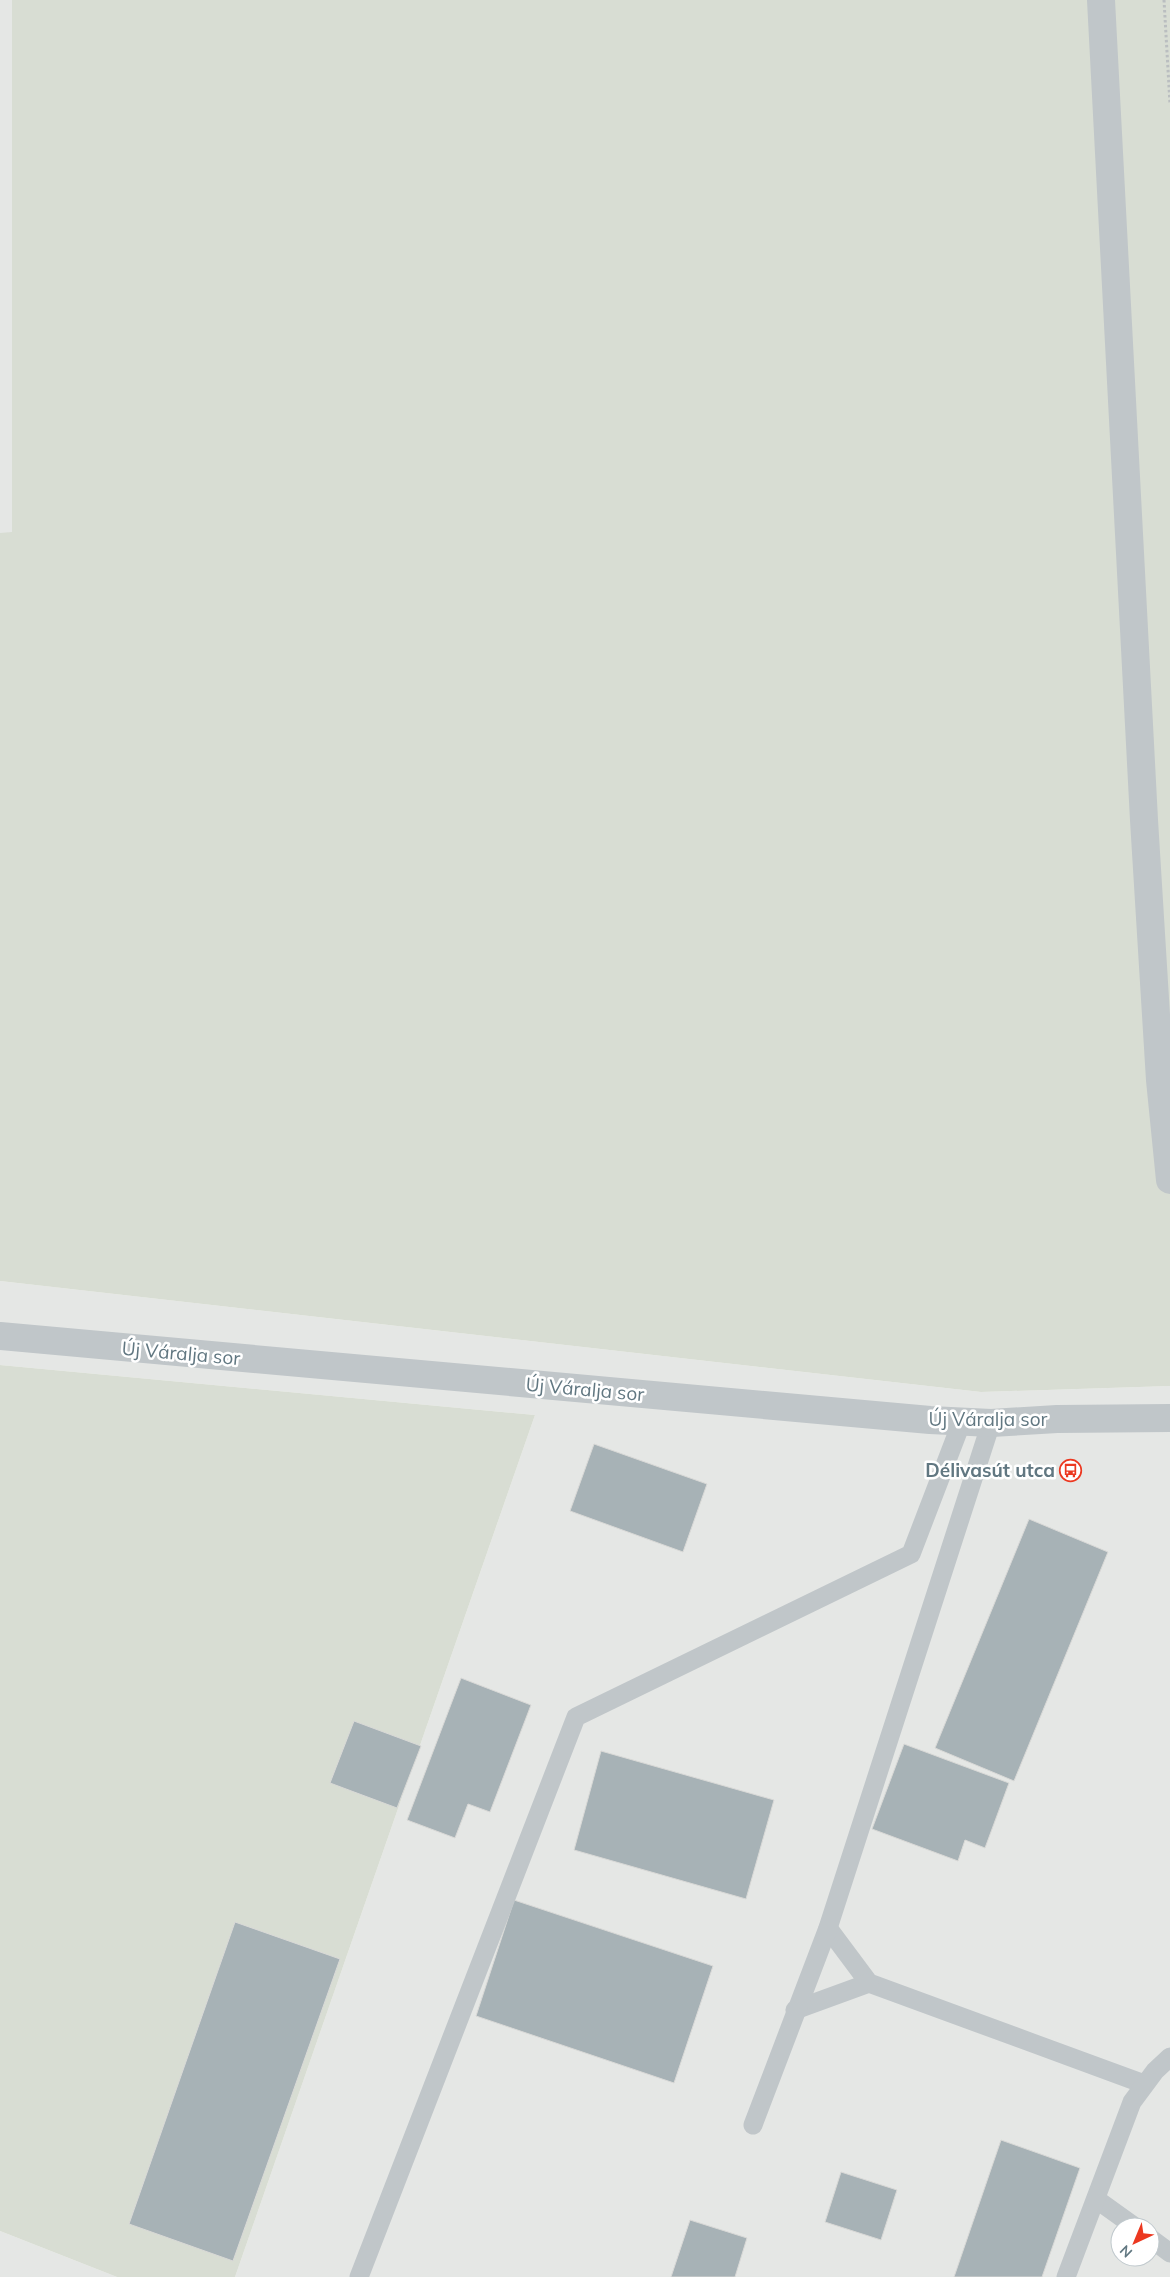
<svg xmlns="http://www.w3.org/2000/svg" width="1170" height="2277" viewBox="0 0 1170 2277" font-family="Mulish,sans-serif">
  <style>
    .built { fill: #e5e7e5; fill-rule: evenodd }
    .green { fill: #d8ddd3 }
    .building { fill: #a7b2b6; stroke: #d9d9d7 }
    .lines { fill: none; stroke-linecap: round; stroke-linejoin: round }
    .path { stroke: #babec0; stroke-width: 3; stroke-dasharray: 2.5 2.5; stroke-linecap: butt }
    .service { stroke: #c0c6c9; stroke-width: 19 }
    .minor { stroke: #c0c6c9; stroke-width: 28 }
    .labels { text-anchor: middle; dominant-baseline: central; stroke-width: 5; stroke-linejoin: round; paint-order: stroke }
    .street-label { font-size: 19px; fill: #617781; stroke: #fff }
    .poi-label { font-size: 19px; font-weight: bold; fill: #617781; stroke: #fff; text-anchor: end }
  </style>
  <rect width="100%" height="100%" fill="#f7f7f4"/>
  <g class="built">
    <rect x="0" y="0" width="12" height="533"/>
    <path d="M0 1281 981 1392 1170 1386V2277H235L535 1415 0 1365ZM1120 2227H1150V2257H1120Z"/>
    <path d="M0 2231 117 2277H0Z"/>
  </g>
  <g class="green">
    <path d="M12 0H1170V1386L981 1392 0 1281V533L12 532Z"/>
    <path d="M0 1365 535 1415 235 2277H117L0 2231Z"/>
  </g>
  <g class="building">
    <path d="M594 1444 707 1484 683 1552 570 1511Z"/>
    <path d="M1029 1519 1108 1552 1014 1781 935 1748Z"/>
    <path d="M461 1678 531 1705 490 1812 468 1804 455 1838 407 1820Z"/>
    <path d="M354 1721 421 1746 397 1808 330 1783Z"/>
    <path d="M904 1744 1009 1783 985 1848 965 1840 958 1861 872 1829Z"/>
    <path d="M601 1751 774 1800 746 1899 574 1850Z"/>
    <path d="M514 1900 713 1966 674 2083 476 2016Z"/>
    <path d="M235 1922 340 1959 233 2261 129 2224Z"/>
    <path d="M1001 2140 1080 2168 1042 2277H954Z"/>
    <path d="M841 2172 897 2190 881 2240 825 2222Z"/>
    <path d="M690 2220 747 2238 735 2277H671Z"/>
  </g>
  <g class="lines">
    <path class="path" d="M1164 0 1170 104"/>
    <g class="service">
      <path d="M828 1928 869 1983 1144 2084"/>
      <path d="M795 2010 869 1983"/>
      <path d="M753 2125 828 1928 991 1423"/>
      <path d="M1096 2199 1135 2227"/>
      <path d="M1150 2238 1170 2253"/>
      <path d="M359 2277 576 1717 911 1554 962 1421"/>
      <path d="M1066 2277 1132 2102 1155 2071 1170 2057"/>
    </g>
    <g class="minor">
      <path d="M1101 0 1144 820 1160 1080 1170 1180"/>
      <path d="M0 1336 930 1420 991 1423 1057 1419 1170 1418"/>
    </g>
  </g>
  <defs>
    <symbol id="bus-ring" viewBox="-11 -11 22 22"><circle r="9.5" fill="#fff" stroke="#ec3820" stroke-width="1.5"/><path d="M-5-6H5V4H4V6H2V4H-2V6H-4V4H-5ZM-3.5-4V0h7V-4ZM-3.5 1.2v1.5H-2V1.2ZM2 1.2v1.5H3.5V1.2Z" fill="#ec3820"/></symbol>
  </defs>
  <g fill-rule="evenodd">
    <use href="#bus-ring" x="1058" y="1458" width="25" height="25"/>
  </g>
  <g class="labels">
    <g class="street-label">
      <text transform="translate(181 1353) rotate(5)">Új Váralja sor</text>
      <text transform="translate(585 1389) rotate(5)">Új Váralja sor</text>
      <text x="988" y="1419">Új Váralja sor</text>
    </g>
    <g class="poi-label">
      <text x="1055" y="1470">Délivasút utca</text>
    </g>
  </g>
  <g transform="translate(1135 2242) rotate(224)"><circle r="24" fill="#ffffff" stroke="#c0c9cd"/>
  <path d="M0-4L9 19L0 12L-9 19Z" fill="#ec3820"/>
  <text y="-8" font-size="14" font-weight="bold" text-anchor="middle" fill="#617781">N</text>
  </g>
</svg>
